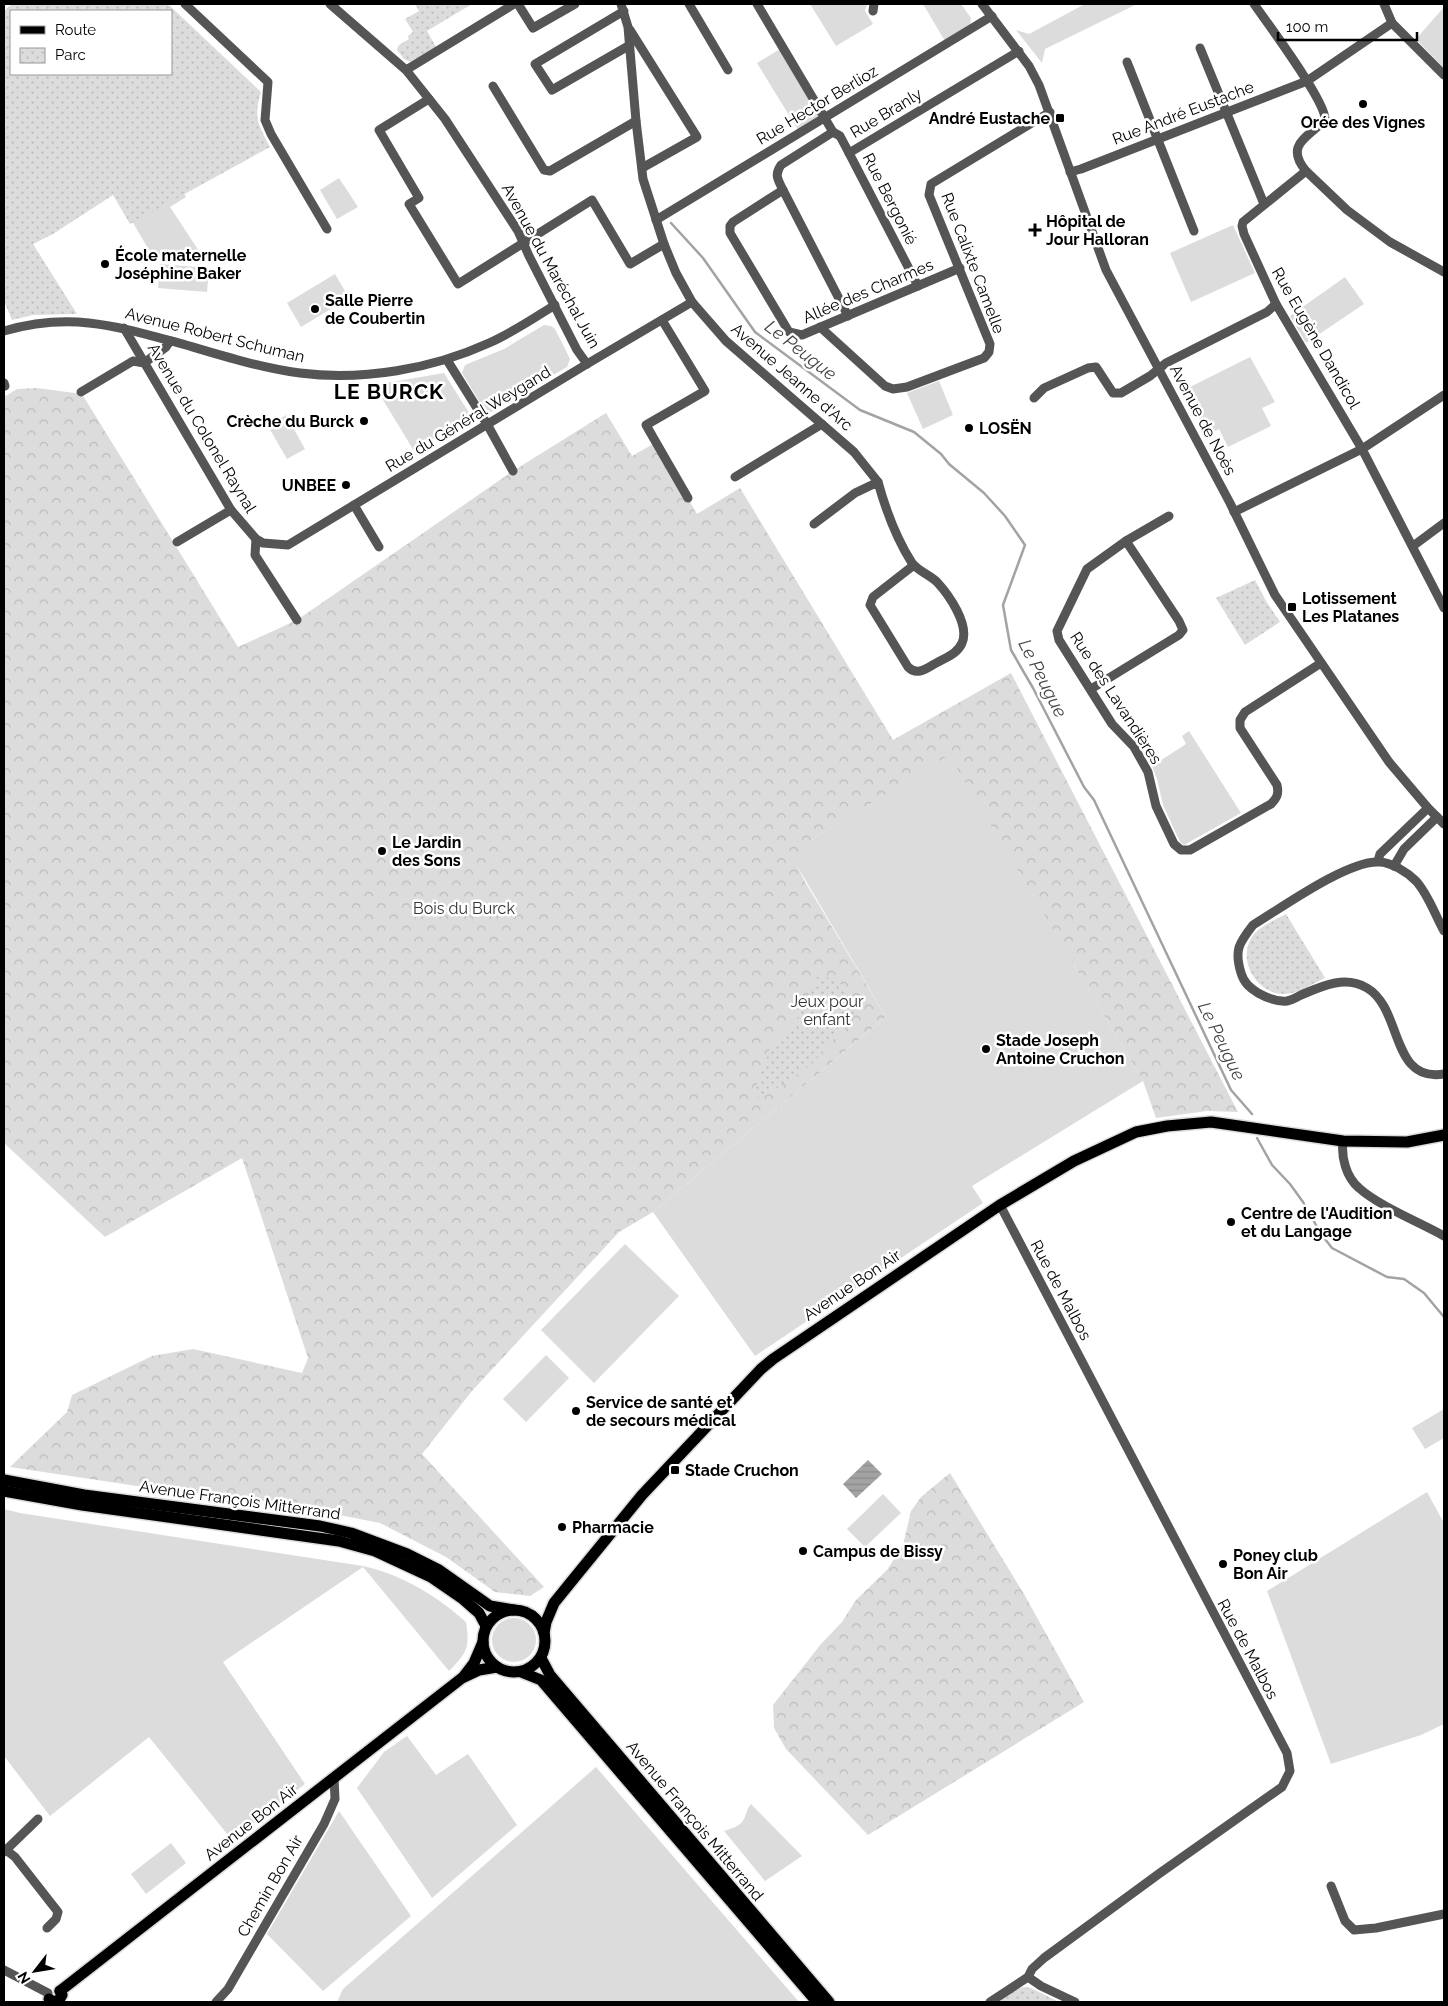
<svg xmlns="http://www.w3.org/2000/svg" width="1448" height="2006" viewBox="0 0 1448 2006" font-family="Raleway,sans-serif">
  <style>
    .green { fill: #dcdcdc }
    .forest { fill: url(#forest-crowns) }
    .park { fill: url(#park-dots); fill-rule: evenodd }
    .water { fill: url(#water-rules) }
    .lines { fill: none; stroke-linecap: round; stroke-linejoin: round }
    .stream { stroke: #a3a3a3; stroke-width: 2.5 }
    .major-casing { stroke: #dbdbdb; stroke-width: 14 }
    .minor { stroke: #555; stroke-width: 9 }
    .major { stroke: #000; stroke-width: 11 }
    .poi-dot { fill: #000; stroke: #fff; stroke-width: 2 }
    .labels { text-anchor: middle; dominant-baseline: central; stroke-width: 5; stroke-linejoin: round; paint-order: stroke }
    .street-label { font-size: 16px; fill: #000; stroke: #fff }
    .poi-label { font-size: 16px; font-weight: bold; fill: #000; stroke: #fff; text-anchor: start }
    .park-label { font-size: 16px; fill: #333; stroke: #fff }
    .water-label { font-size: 18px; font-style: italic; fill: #444; stroke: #fff }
    .district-label { font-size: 21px; font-weight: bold; letter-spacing: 1px; fill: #000; stroke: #fff }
  </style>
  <defs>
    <pattern id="forest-crowns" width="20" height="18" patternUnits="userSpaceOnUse" patternTransform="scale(1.25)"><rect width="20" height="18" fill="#dcdcdc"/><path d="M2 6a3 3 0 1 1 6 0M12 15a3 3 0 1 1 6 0" fill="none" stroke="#bbb"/></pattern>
    <pattern id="park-dots" width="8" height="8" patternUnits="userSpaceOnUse" patternTransform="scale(1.25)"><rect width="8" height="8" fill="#dcdcdc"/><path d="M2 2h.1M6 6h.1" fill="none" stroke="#bbb" stroke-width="1.8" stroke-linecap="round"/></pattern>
    <pattern id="water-rules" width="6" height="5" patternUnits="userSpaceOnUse" patternTransform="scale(1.25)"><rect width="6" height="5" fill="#a3a3a3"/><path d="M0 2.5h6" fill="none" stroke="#8b8b8b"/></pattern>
  </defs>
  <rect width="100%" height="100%" fill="#fff"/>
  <g class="green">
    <path d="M810 4H867L865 11 873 24 836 46Z"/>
    <path d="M923 4H961L971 18 970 26 945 41Z"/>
    <path d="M1085 4H1137L1045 49 1042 63 1016 30 1029 34Z"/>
    <path d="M1444 7V68L1416 39Z"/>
    <path d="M780 49 819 116 798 130 757 63Z"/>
    <path d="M175 178 186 197 170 207 199 251 152 255 126 211Z"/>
    <path d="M339 178 358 207 337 219 320 190Z"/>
    <path d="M1233 225 1255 273 1191 302 1170 253Z"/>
    <path d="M160 264 209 268 207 292 158 288Z"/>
    <path d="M335 274 349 298 301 327 287 303Z"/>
    <path d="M1345 277 1364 304 1306 343 1290 316Z"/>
    <path d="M544 325 551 326 555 329 570 359 567 367 487 414 462 373 465 365 504 349Z"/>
    <path d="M1250 357 1275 402 1262 408 1271 426 1228 447 1219 429 1208 435 1184 390Z"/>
    <path d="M444 373 471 416 414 451 374 385Z"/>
    <path d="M939 381 953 415 923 429 907 393Z"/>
    <path d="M286 415 305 449 287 459 268 426Z"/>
    <path d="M1189 731 1241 813 1184 845 1180 842 1163 805 1157 779 1152 766 1186 744 1182 736Z"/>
    <path d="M949 754 1143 1081 972 1186 983 1203 755 1356 653 1212 886 1017 793 859 813 839Z"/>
    <path d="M625 1244 679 1296 594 1383 541 1330Z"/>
    <path d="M546 1355 569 1378 526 1422 503 1399Z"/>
    <path d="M1444 1409V1438L1425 1449 1412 1428Z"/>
    <path d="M1427 1492 1444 1523V1724L1421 1735 1331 1764 1267 1591Z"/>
    <path d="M883 1494 901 1513 865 1547 847 1529Z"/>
    <path d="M4 1509 20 1513 363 1566C401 1574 437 1596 466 1622 470 1648 467 1653 449 1671L363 1567 223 1662 305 1784 232 1840 149 1737 50 1816 4 1756Z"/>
    <circle cx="514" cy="1640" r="22"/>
    <path d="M407 1736 436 1775 468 1754 517 1825 432 1898 357 1788 384 1752Z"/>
    <path d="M596 1767 799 2002H337L343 1989Z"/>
    <path d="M751 1804 802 1856 765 1881 724 1831C730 1829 738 1827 742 1822 747 1816 746 1809 751 1804Z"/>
    <path d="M339 1811 411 1916 323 1991 267 1934Z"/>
    <path d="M171 1843 186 1863 146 1894 131 1874Z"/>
  </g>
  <g class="forest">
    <path d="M37 388 82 394 238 647 297 620 513 471 606 413 632 456 655 443 697 514 740 488 893 740 1011 673 1238 1112 1207 1111 1156 1118 1143 1081 949 755 813 839 794 859 804 880 886 1017 653 1212 619 1232 472 1391 422 1454 544 1587 530 1596 495 1592 446 1557 380 1523 272 1502 137 1486 10 1467 67 1412 72 1395 152 1356 193 1349 302 1373 308 1358 242 1158 105 1237 4 1143V397L17 389Z"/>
    <path d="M950 1473 1024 1594 1084 1702 868 1835 786 1749 774 1728 773 1705 821 1644 842 1622 856 1600 887 1570 903 1545 911 1511 921 1497Z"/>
  </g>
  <g class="park">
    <path d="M12 4H168L261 92C253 118 258 124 270 147L130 224 113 195 53 234 33 244 77 314 33 315 12 320 4 301V11ZM171 11V74H11V11Z"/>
    <path d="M415 4H472L427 31 436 47 410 62 404 59 397 50 399 45 409 39 408 36 413 32 405 19 419 11Z"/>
    <path d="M1255 580 1266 601 1280 622 1245 645 1216 598Z"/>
    <path d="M1286 914 1325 978C1312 984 1297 995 1283 994 1256 993 1237 960 1252 937 1259 926 1275 920 1286 914Z"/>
    <path d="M817 977 837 978 857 1013 811 1065 763 1097 759 1098 754 1093 770 1048 797 1019Z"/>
    <path d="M1024 1987 1031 1988 1059 2002H1002L1000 1999 1016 1989Z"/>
  </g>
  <path class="water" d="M868 1460 882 1474 856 1498 843 1484Z"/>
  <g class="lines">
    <g class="stream">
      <path d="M671 223 703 258 755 332 860 410 914 432 941 454 949 464 984 493 1005 516 1025 545 1003 605 1011 650 1033 688 1084 787 1094 800 1231 1090 1252 1114"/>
      <path d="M1257 1138 1272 1165 1290 1184 1303 1202 1321 1234 1332 1248 1387 1277 1404 1279 1424 1293 1444 1317"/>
    </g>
    <defs>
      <g id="major">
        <path d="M4 1480 84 1495 320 1526 351 1533 407 1554 439 1570 490 1606 514 1610"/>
        <path d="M4 1491 82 1505 339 1541 375 1551 431 1577 463 1599 479 1613 486 1626"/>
        <circle cx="514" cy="1641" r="31"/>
        <path d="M544 1633 546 1622 554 1603 571 1582 642 1495 761 1369 773 1359 1000 1205 1074 1161 1136 1132 1167 1126 1211 1122 1343 1141 1407 1142 1444 1135"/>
        <path d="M541 1658 550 1675 829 2002"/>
        <path d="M521 1672 541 1680 817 2002"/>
        <path d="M464 1676 474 1663 483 1642"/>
        <path d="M60 1991 462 1678 479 1670 497 1667"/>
        <path d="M49 1999 53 2002 59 2000 62 1995 60 1991"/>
      </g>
    </defs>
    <use href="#major" class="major-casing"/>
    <g class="minor">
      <path d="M185 4 268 82 265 120 271 134 327 229"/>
      <path d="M330 4 406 70 445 119 518 231 529 256 577 350 587 364"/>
      <path d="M518 4 533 28 575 4"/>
      <path d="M621 4 628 27 636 121 643 179 664 244 676 273 692 302 726 341 854 452 878 482"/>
      <path d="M689 4 728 70"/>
      <path d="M757 4 833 132"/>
      <path d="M982 4 1029 66 1039 85 1106 270 1230 503 1275 595 1389 762 1428 808 1444 824"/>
      <path d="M1254 4C1268 24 1325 100 1325 119 1311 137 1283 143 1306 171L1243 222 1242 226 1244 234 1276 304 1362 449 1444 608"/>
      <path d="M624 11 535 64 552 90 630 45"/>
      <path d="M873 11 874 4"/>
      <path d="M1392 23 1444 75"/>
      <path d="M630 30 697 137 642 168"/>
      <path d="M1200 48 1264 204"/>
      <path d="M1127 62 1194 231"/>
      <path d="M406 70 514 4"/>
      <path d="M493 86 544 170 550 171 636 121"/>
      <path d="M429 99 379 130 419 198 409 204 458 284 592 200 630 264 664 244"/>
      <path d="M849 153 918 286"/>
      <path d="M1306 171 1347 210 1390 242 1444 272"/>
      <path d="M1070 172 1081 169 1307 81 1392 23 1384 4"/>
      <path d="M783 190 848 316"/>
      <path d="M656 220 992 16"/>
      <path d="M960 268 802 335 789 332 730 233V226L733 222 783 190C778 180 774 175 781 165L833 132 840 136 849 153 1019 51"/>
      <path d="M662 320 705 391 646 425 688 498"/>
      <path d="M820 327 885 386 893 389 907 387 984 358 989 352 990 344 929 195 931 184 1050 112"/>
      <path d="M124 328 231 510 256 539 263 543 288 545 587 364 692 302"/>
      <path d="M4 331C73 311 119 327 186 345 223 356 262 368 300 373 363 381 432 369 489 343 512 333 534 318 555 305"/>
      <path d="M447 360 487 424 513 471"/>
      <path d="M4 383 5 386"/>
      <path d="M81 392 133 361 144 363 166 347 170 341"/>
      <path d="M1034 398 1044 388 1088 368 1096 367 1113 393H1121L1150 376 1166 363 1267 312 1276 304"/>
      <path d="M735 477 822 424"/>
      <path d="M354 505 379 547"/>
      <path d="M1234 512 1362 449 1444 395"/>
      <path d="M1169 516 1126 541 1087 569 1057 631 1059 640 1112 724 1134 747 1148 772 1156 806 1174 844 1181 850H1190L1271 804C1277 798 1279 794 1277 785L1240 728V720L1245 712 1321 663"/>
      <path d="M814 524 855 493 878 482C886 511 896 538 912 563 918 571 930 575 937 582 949 595 970 625 962 643 958 653 947 657 938 662 928 667 918 677 908 667L870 605 873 597 914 565"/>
      <path d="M256 539 255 555 297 620"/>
      <path d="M177 542 231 510"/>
      <path d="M1413 546 1444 523"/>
      <path d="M1091 689 1179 635 1183 630 1179 621 1126 541"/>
      <path d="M1378 861 1380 854 1428 808"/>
      <path d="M1394 866 1404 849 1437 817"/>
      <path d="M1444 931C1435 915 1428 894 1416 881 1407 872 1391 862 1379 862 1348 860 1281 908 1253 925 1239 943 1234 950 1241 973 1244 983 1250 988 1258 993 1267 998 1277 1002 1287 1001 1292 1000 1297 997 1301 995 1322 986 1345 975 1367 988 1403 1009 1390 1083 1444 1074"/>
      <path d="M1343 1141C1341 1157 1346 1177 1359 1188 1379 1206 1419 1222 1444 1236"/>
      <path d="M6 1850 38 1819"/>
      <path d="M4 1852 6 1850 15 1857 58 1912 56 1919 47 1928"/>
      <path d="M1331 1886 1345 1921 1354 1930 1376 1928 1444 1914"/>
      <path d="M4 1970 48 1993"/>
      <path d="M1028 1977 1041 1986 1075 2002"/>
      <path d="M216 2002 228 1989 324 1824 335 1799 334 1778"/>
      <path d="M990 2002 1028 1977 1032 1969 1044 1958 1160 1873 1282 1787 1290 1771 1287 1753 1000 1205"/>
    </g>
    <use href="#major" class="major"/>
  </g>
  <g class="poi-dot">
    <circle cx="1363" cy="104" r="5"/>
    <rect x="1055" y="113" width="10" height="10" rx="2.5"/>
    <path d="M1032.5 222.5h5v5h5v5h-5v5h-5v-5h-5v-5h5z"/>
    <circle cx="105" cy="264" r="5"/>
    <circle cx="315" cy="309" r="5"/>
    <circle cx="364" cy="421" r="5"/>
    <circle cx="969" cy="428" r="5"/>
    <circle cx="346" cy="485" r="5"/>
    <rect x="1287" y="602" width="10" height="10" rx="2.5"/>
    <circle cx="382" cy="851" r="5"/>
    <circle cx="986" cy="1049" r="5"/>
    <circle cx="1231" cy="1222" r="5"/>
    <circle cx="576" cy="1411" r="5"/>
    <rect x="670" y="1465" width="10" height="10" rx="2.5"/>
    <circle cx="562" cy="1527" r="5"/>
    <circle cx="803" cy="1551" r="5"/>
    <circle cx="1223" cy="1564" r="5"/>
  </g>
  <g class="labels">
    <g class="street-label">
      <text transform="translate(817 105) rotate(-31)">Rue Hector Berlioz</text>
      <text transform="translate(886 113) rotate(-31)">Rue Branly</text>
      <text transform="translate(1183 113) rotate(-21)">Rue André Eustache</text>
      <text transform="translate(890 199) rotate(63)">Rue Bergonié</text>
      <text transform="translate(973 263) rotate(69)">Rue Calixte Camelle</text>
      <text transform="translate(551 266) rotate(61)">Avenue du Maréchal Juin</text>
      <text transform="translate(868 291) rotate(-23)">Allée des Charmes</text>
      <text transform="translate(215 335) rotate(14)">Avenue Robert Schuman</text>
      <text transform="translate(1316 338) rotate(60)">Rue Eugène Dandicol</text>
      <text transform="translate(792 377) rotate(41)">Avenue Jeanne d'Arc</text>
      <text transform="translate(468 419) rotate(-31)">Rue du Général Weygand</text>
      <text transform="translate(1203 420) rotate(62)">Avenue de Noès</text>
      <text transform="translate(202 428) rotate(59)">Avenue du Colonel Raynal</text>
      <text transform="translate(1116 698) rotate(57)">Rue des Lavandières</text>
      <text transform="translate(852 1285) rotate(-34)">Avenue Bon Air</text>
      <text transform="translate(1061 1290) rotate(62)">Rue de Malbos</text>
      <text transform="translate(240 1500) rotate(8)">Avenue François Mitterrand</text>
      <text transform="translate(1248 1649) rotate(62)">Rue de Malbos</text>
      <text transform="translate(695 1821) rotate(50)">Avenue François Mitterrand</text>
      <text transform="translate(251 1822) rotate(-38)">Avenue Bon Air</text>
      <text transform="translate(270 1886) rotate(-60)">Chemin Bon Air</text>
    </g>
    <g class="poi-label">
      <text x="1050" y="118" text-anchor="end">André Eustache</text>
      <text x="1363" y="122" text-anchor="middle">Orée des Vignes</text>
      <text x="1046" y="221">Hôpital de<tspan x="1046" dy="18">Jour Halloran</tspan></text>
      <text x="115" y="255">École maternelle<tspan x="115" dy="18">Joséphine Baker</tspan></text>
      <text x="325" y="300">Salle Pierre<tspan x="325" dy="18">de Coubertin</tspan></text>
      <text x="354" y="421" text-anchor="end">Crèche du Burck</text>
      <text x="979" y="428">LOSËN</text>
      <text x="336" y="485" text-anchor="end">UNBEE</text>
      <text x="1302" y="598">Lotissement<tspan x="1302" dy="18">Les Platanes</tspan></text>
      <text x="392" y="842">Le Jardin<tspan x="392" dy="18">des Sons</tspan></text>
      <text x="996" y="1040">Stade Joseph<tspan x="996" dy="18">Antoine Cruchon</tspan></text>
      <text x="1241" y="1213">Centre de l'Audition<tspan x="1241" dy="18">et du Langage</tspan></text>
      <text x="586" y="1402">Service de santé et<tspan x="586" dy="18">de secours médical</tspan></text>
      <text x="685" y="1470">Stade Cruchon</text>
      <text x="572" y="1527">Pharmacie</text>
      <text x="813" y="1551">Campus de Bissy</text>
      <text x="1233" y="1555">Poney club<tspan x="1233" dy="18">Bon Air</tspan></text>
    </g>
    <g class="park-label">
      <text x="464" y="908">Bois du Burck</text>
      <text x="827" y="1001">Jeux pour<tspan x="827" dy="18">enfant</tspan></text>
    </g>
    <g class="water-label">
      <text transform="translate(801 350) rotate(38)">Le Peugue</text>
      <text transform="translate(1043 678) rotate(63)">Le Peugue</text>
      <text transform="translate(1222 1041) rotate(64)">Le Peugue</text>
    </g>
    <g class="district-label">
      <text x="389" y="391">LE BURCK</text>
    </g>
  </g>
  <rect width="1448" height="2006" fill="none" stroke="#000000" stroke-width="10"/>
  <rect x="10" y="10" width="162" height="65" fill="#ffffff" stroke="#999999"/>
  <rect x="20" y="26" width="25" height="8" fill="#000000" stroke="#999999"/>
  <text x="55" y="35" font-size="15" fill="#000000">Route</text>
  <rect x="20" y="48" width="25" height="15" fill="url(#park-dots)" stroke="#999999"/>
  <text x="55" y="60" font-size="15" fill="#000000">Parc</text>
  <g transform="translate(35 1971) rotate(239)" stroke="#ffffff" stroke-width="4" paint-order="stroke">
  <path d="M0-4L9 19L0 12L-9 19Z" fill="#000000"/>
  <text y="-8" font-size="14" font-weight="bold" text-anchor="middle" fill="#000000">N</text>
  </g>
  <path d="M1278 32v8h139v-8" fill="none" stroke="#000000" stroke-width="2.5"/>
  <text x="1286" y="32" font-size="15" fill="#000000" stroke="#ffffff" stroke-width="4" paint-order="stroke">100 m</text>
</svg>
